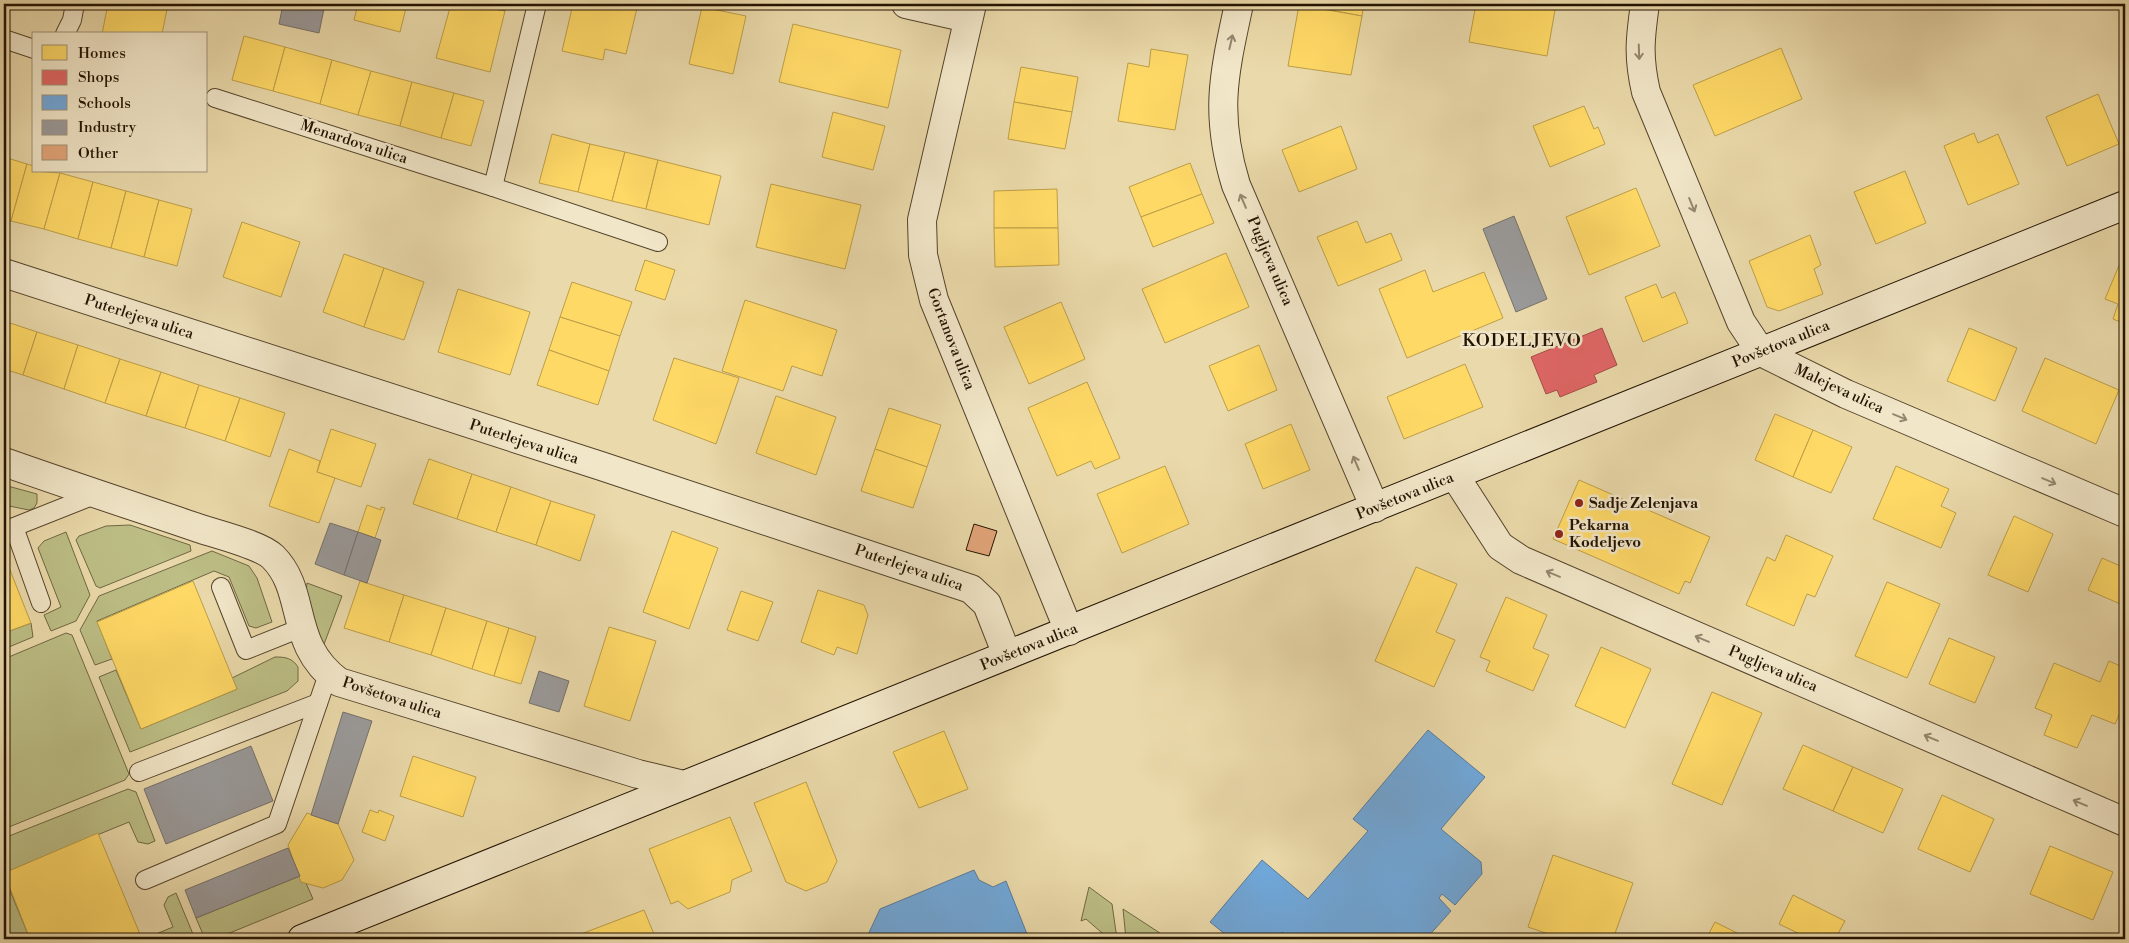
<svg xmlns="http://www.w3.org/2000/svg" width="2129" height="943" viewBox="0 0 2129 943" font-family="'Libre Bodoni',serif">
  <style>
    .green { fill: #bcbe85; stroke: #706843 }
    .homes { fill: #ffd966; stroke: #bd9e48 }
    .shops { fill: #e06666; stroke: #a74d48 }
    .schools { fill: #6fa8dc; stroke: #587b9a }
    .industry { fill: #999; stroke: #76716b }
    .building { fill: #e2a479; stroke: #231301 }
    .lines { fill: none; stroke-linecap: round; stroke-linejoin: round }
    .lane-casing { stroke: #55442b; stroke-width: 20 }
    .street-casing { stroke: #55442b; stroke-width: 30 }
    .secondary-casing { stroke: #231301; stroke-width: 30 }
    .lane { stroke: #f1e6c8; stroke-width: 18 }
    .street { stroke: #f1e6c8; stroke-width: 28 }
    .secondary { stroke: #f1e6c8; stroke-width: 28 }
    .oneway { stroke: #94876e }
    .poi-dot { fill: #8f2418; stroke: #f1e6c8; stroke-width: 2 }
    .labels { text-anchor: middle; dominant-baseline: central; stroke-width: 5; stroke-linejoin: round; paint-order: stroke }
    .street-label { font-size: 15px; fill: #231301; stroke: #f1e6c8 }
    .poi-label { font-size: 15px; font-weight: bold; fill: #231301; stroke: #f1e6c8; text-anchor: start }
    .quarter-label { font-size: 18px; letter-spacing: 1px; fill: #231301; stroke: #f1e6c8 }
  </style>
  <rect width="100%" height="100%" fill="#ead9aa"/>
  <filter id="stains"><feTurbulence type="fractalNoise" baseFrequency=".004" numOctaves="4"/><feColorMatrix values="0 0 0 0 .2 0 0 0 0 .09 0 0 0 0 .02 0 0 0 .5 -.17"/></filter>
  <radialGradient id="worn" r=".72"><stop offset=".6" stop-color="#630" stop-opacity="0"/><stop offset="1" stop-color="#630" stop-opacity=".3"/></radialGradient>
  <g class="green">
    <path d="M4 485 37 494V503L34 508 29 510 4 505Z"/>
    <path d="M130 525 190 545 191 551 100 588 96 586 76 540 79 536 106 526Z"/>
    <path d="M66 532 90 595 76 621 51 631 44 615 61 607 38 548 44 541Z"/>
    <path d="M212 551 249 566 257 578 272 622 256 628 249 626 229 577 214 571 97 621 112 659 95 665 80 630 99 596Z"/>
    <path d="M307 583 342 596 323 647 319 640 306 593Z"/>
    <path d="M31 623 33 637 4 649V633Z"/>
    <path d="M66 633 72 635 129 774 125 780 4 829V659Z"/>
    <path d="M275 657C286 657 292 658 298 667V681L287 691 130 752 99 677 116 670 141 729 237 689 232 678Z"/>
    <path d="M128 789 136 792 155 841 148 844 138 842 129 822 4 873V838Z"/>
    <path d="M4 876 30 939H9L4 926Z"/>
    <path d="M300 876 306 883 313 899 215 939H205L196 918Z"/>
    <path d="M1089 887 1112 904 1117 939H1109L1086 919 1081 921Z"/>
    <path d="M176 893 195 939H144L173 927 164 905 168 897Z"/>
    <path d="M1123 909 1166 937 1169 939H1126Z"/>
  </g>
  <g class="homes">
    <path d="M108 4H168L162 34H102Z"/>
    <path d="M259 4H277L276 7Z"/>
    <path d="M358 4H407L400 32 354 20Z"/>
    <path d="M451 4H470L505 11 490 72 436 58Z"/>
    <path d="M470 4H507L505 11Z"/>
    <path d="M573 4H638L626 54 605 49 603 60 562 51Z"/>
    <path d="M1068 4H1092L1091 8Z"/>
    <path d="M1299 4H1364L1362 16Z"/>
    <path d="M1476 4H1556L1547 56 1469 42Z"/>
    <path d="M1299 5 1362 16 1351 75 1288 66Z"/>
    <path d="M702 7 746 16 733 74 689 64Z"/>
    <path d="M793 24 901 50 888 108 779 82Z"/>
    <path d="M244 36 285 47 273 91 232 80Z"/>
    <path d="M285 47 332 60 320 104 273 91Z"/>
    <path d="M1781 48 1802 99 1715 136 1693 85Z"/>
    <path d="M1151 49 1188 55 1175 130 1118 121 1128 63 1149 67Z"/>
    <path d="M332 60 371 71 358 115 320 104Z"/>
    <path d="M1021 67 1078 77 1072 112 1014 102Z"/>
    <path d="M371 71 412 82 400 126 358 115Z"/>
    <path d="M412 82 454 93 441 138 400 126Z"/>
    <path d="M454 93 484 101 471 146 441 138Z"/>
    <path d="M2098 94 2119 144 2067 166 2046 117Z"/>
    <path d="M1014 102 1072 112 1065 149 1008 139Z"/>
    <path d="M1584 106 1594 129 1598 127 1605 144 1550 167 1533 126Z"/>
    <path d="M833 112 885 126 873 170 822 157Z"/>
    <path d="M1341 126 1357 169 1299 192 1282 150Z"/>
    <path d="M1974 133 1978 143 1998 134 2019 184 1968 205 1944 146Z"/>
    <path d="M552 134 590 144 578 192 539 183Z"/>
    <path d="M590 144 625 152 612 201 578 192Z"/>
    <path d="M625 152 658 160 646 209 612 201Z"/>
    <path d="M4 157 27 164 11 221 4 219Z"/>
    <path d="M658 160 721 176 709 225 646 209Z"/>
    <path d="M1190 163 1202 194 1141 217 1129 187Z"/>
    <path d="M27 164 34 166V171L60 173 44 229 11 221Z"/>
    <path d="M1905 171 1926 223 1876 244 1854 192Z"/>
    <path d="M60 173 93 182 78 239 44 229Z"/>
    <path d="M93 182 126 191 111 248 78 239Z"/>
    <path d="M771 184 861 205 845 269 756 247Z"/>
    <path d="M1636 188 1660 246 1589 275 1566 217Z"/>
    <path d="M1057 189 1058 228H994V191Z"/>
    <path d="M126 191 159 200 144 257 111 248Z"/>
    <path d="M1202 194 1214 223 1153 247 1141 217Z"/>
    <path d="M159 200 192 209 177 266 144 257Z"/>
    <path d="M1357 221 1366 243 1391 233 1402 260 1338 286 1317 237Z"/>
    <path d="M242 222 300 242 281 297 223 277Z"/>
    <path d="M994 228H1058L1059 265 995 267Z"/>
    <path d="M1810 235 1821 265 1814 269 1823 294 1779 311 1767 307 1749 261Z"/>
    <path d="M2125 251V324L2113 319 2118 304 2105 299Z"/>
    <path d="M1226 253 1249 307 1165 343 1142 289Z"/>
    <path d="M344 254 384 268 364 327 323 312Z"/>
    <path d="M645 260 675 270 665 300 635 290Z"/>
    <path d="M384 268 424 282 404 340 364 327Z"/>
    <path d="M1425 270 1433 292 1484 272 1503 318 1407 358 1379 289Z"/>
    <path d="M572 282 632 302 620 336 560 317Z"/>
    <path d="M1656 284 1662 298 1675 292 1688 323 1643 342 1625 297Z"/>
    <path d="M458 289 530 312 510 375 438 352Z"/>
    <path d="M745 300 837 330 822 376 792 366 783 391 722 371Z"/>
    <path d="M1061 302 1085 359 1029 384 1004 327Z"/>
    <path d="M560 317 620 336 609 371 549 350Z"/>
    <path d="M4 321 37 332 23 375 4 369Z"/>
    <path d="M1969 328 2017 348 1995 401 1947 381Z"/>
    <path d="M37 332 78 345 64 389 23 375Z"/>
    <path d="M78 345 120 359 105 403 64 389Z"/>
    <path d="M1259 345 1277 390 1228 411 1209 366Z"/>
    <path d="M549 350 609 371 598 405 537 385Z"/>
    <path d="M674 358 739 378 716 444 653 420Z"/>
    <path d="M2045 358 2119 390 2096 444 2022 411Z"/>
    <path d="M120 359 161 372 146 416 105 403Z"/>
    <path d="M1465 364 1483 407 1404 439 1387 397Z"/>
    <path d="M161 372 199 385 185 428 146 416Z"/>
    <path d="M1087 382 1120 458 1095 469 1091 461 1057 476 1028 408Z"/>
    <path d="M199 385 240 398 225 441 185 428Z"/>
    <path d="M776 396 836 417 816 475 756 453Z"/>
    <path d="M240 398 285 413 270 457 225 441Z"/>
    <path d="M889 408 941 425 927 467 875 449Z"/>
    <path d="M1775 414 1813 430 1793 477 1755 460Z"/>
    <path d="M1291 424 1310 470 1263 489 1245 444Z"/>
    <path d="M331 429 376 444 361 487 317 472Z"/>
    <path d="M1813 430 1852 447 1831 493 1793 477Z"/>
    <path d="M289 449 320 461 317 472 335 478 319 523 269 506Z"/>
    <path d="M875 449 927 467 913 508 861 491Z"/>
    <path d="M429 459 472 474 457 519 413 504Z"/>
    <path d="M1165 466 1189 524 1122 553 1097 494Z"/>
    <path d="M1896 466 1949 489 1941 506 1956 513 1941 548 1873 519Z"/>
    <path d="M472 474 511 487 496 532 457 519Z"/>
    <path d="M1579 480 1710 537 1690 583 1685 581 1679 594 1553 539Z"/>
    <path d="M511 487 551 501 536 545 496 532Z"/>
    <path d="M551 501 595 515 580 561 536 545Z"/>
    <path d="M367 505 381 510V507L385 508 375 538 358 532Z"/>
    <path d="M2014 516 2053 534 2028 592 1988 575Z"/>
    <path d="M672 531 718 548 689 629 643 612Z"/>
    <path d="M1786 535 1833 556 1815 597 1807 594 1794 626 1746 605 1767 557 1775 561Z"/>
    <path d="M4 555 31 623 4 633Z"/>
    <path d="M2102 558 2125 568V606L2088 590Z"/>
    <path d="M1416 567 1457 584 1436 632 1455 640 1434 687 1375 661Z"/>
    <path d="M193 581 237 689 141 729 97 622Z"/>
    <path d="M360 581 404 595 389 642 344 628Z"/>
    <path d="M1887 582 1940 604 1907 678 1855 656Z"/>
    <path d="M818 590 864 605 868 615 857 654 837 647 834 655 801 642Z"/>
    <path d="M741 591 773 602 758 641 727 630Z"/>
    <path d="M404 595 446 608 431 655 389 642Z"/>
    <path d="M1506 597 1547 615 1533 648 1549 655 1533 691 1486 671 1490 661 1480 657Z"/>
    <path d="M446 608 487 621 472 669 431 655Z"/>
    <path d="M487 621 509 628 494 676 472 669Z"/>
    <path d="M609 627 656 641 630 721 584 706Z"/>
    <path d="M509 628 536 637 521 684 494 676Z"/>
    <path d="M1949 638 1995 657 1975 703 1929 684Z"/>
    <path d="M1601 647 1651 669 1625 728 1575 706Z"/>
    <path d="M2109 661 2125 668V701L2115 724 2092 715 2077 748 2044 735 2052 715 2035 708 2054 663 2100 682Z"/>
    <path d="M1712 692 1762 713 1722 805 1672 784Z"/>
    <path d="M944 731 968 789 919 808 893 752Z"/>
    <path d="M1803 745 1853 767 1833 811 1783 789Z"/>
    <path d="M413 756 476 777 463 817 400 796Z"/>
    <path d="M1853 767 1903 789 1883 833 1833 811Z"/>
    <path d="M806 782 837 861 827 882 806 891 786 882 754 803Z"/>
    <path d="M1942 795 1994 819 1970 872 1918 849Z"/>
    <path d="M370 810 378 813 379 810 394 816 385 841 362 832Z"/>
    <path d="M307 813 338 824 354 860 342 880 323 888 301 882 288 845Z"/>
    <path d="M730 817 752 871 732 880 730 892 688 909 678 901 671 904 649 849Z"/>
    <path d="M98 833 142 939H30L4 873Z"/>
    <path d="M2050 846 2113 872 2093 920 2030 894Z"/>
    <path d="M1553 855 1633 883 1613 939H1563L1528 927Z"/>
    <path d="M1793 895 1845 921 1835 939H1810L1779 924Z"/>
    <path d="M644 910 656 939H583L581 934Z"/>
    <path d="M1715 922 1749 939H1706Z"/>
  </g>
  <path class="shops" d="M1602 328 1617 365 1594 375 1597 382 1560 397 1557 390 1546 394 1531 357Z"/>
  <g class="schools">
    <path d="M1428 730 1485 777 1441 829 1481 862 1482 874 1455 905 1442 894 1439 898 1451 911 1426 939H1290L1282 932 1276 939H1231L1210 922 1262 860 1308 899 1368 831 1353 819Z"/>
    <path d="M974 870 979 880 993 887 1006 881 1029 939H866L880 909Z"/>
  </g>
  <g class="industry">
    <path d="M283 4H325L319 33 279 24Z"/>
    <path d="M1514 216 1547 299 1516 312 1483 229Z"/>
    <path d="M330 523 358 532 344 575 315 564Z"/>
    <path d="M358 532 381 540 367 583 344 575Z"/>
    <path d="M539 671 569 681 559 712 529 703Z"/>
    <path d="M343 712 372 721 338 824 311 815Z"/>
    <path d="M251 746 273 801 166 844 144 789Z"/>
    <path d="M288 848 300 876 196 918 185 890Z"/>
  </g>
  <path class="building" d="M974 524 997 531 989 556 966 550Z"/>
  <g class="lines">
    <defs>
      <g id="lane">
        <path d="M65 34 72 20 75 4"/>
        <path d="M4 39 34 49"/>
        <path d="M215 98 493 187 658 242"/>
        <path d="M493 187 537 4"/>
        <path d="M221 587 246 650 301 628"/>
        <path d="M41 603 14 527 97 494"/>
        <path d="M139 772 318 703"/>
        <path d="M145 880 277 824 328 674"/>
      </g>
      <g id="street">
        <path d="M906 4 968 18"/>
        <path d="M972 4 922 220 923 255 934 300 1069 631"/>
        <path d="M1239 4C1224 74 1214 113 1236 185L1375 508"/>
        <path d="M1645 4C1640 39 1638 57 1646 92L1741 322 1761 352 1846 394 2125 513"/>
        <path d="M4 273 601 466 971 589 987 604 1007 655"/>
        <path d="M4 462C69 485 133 506 198 528 216 534 261 545 273 557 308 592 287 644 339 682L638 774 684 785"/>
        <path d="M1455 476 1500 546 1521 560 2125 822"/>
      </g>
      <path id="secondary" d="M302 939 2125 205"/>
    </defs>
    <use href="#lane" class="lane-casing"/>
    <use href="#street" class="street-casing"/>
    <use href="#secondary" class="secondary-casing"/>
    <use href="#lane" class="lane"/>
    <use href="#street" class="street"/>
    <use href="#secondary" class="secondary"/>
  </g>
  <defs><path id="oneway-shaft" d="M-6 0H5M1.5-3L5.5 0L1.5 3" fill="none" stroke-width="1.6" stroke-linecap="round" stroke-linejoin="round" transform="scale(1.25)"/></defs>
  <g class="oneway">
    <use href="#oneway-shaft" transform="translate(1231 42) rotate(-77)"/>
    <use href="#oneway-shaft" transform="translate(1639 52) rotate(88)"/>
    <use href="#oneway-shaft" transform="translate(1243 201) rotate(-113)"/>
    <use href="#oneway-shaft" transform="translate(1692 205) rotate(68)"/>
    <use href="#oneway-shaft" transform="translate(1900 417) rotate(23)"/>
    <use href="#oneway-shaft" transform="translate(1356 463) rotate(-113)"/>
    <use href="#oneway-shaft" transform="translate(2049 481) rotate(23)"/>
    <use href="#oneway-shaft" transform="translate(1553 574) rotate(-157)"/>
    <use href="#oneway-shaft" transform="translate(1702 639) rotate(-157)"/>
    <use href="#oneway-shaft" transform="translate(1931 738) rotate(-157)"/>
    <use href="#oneway-shaft" transform="translate(2080 803) rotate(-157)"/>
  </g>
  <g class="poi-dot">
    <circle cx="1579" cy="503" r="5"/>
    <circle cx="1559" cy="534" r="5"/>
  </g>
  <g class="labels">
    <g class="street-label">
      <text transform="translate(354 142) rotate(18)">Menardova ulica</text>
      <text transform="translate(1270 261) rotate(67)">Pugljeva ulica</text>
      <text transform="translate(139 317) rotate(18)">Puterlejeva ulica</text>
      <text transform="translate(951 339) rotate(69)">Gortanova ulica</text>
      <text transform="translate(1781 344) rotate(-22)">Povšetova ulica</text>
      <text transform="translate(1839 389) rotate(25)">Malejeva ulica</text>
      <text transform="translate(524 442) rotate(18)">Puterlejeva ulica</text>
      <text transform="translate(1405 496) rotate(-22)">Povšetova ulica</text>
      <text transform="translate(909 568) rotate(19)">Puterlejeva ulica</text>
      <text transform="translate(1029 647) rotate(-22)">Povšetova ulica</text>
      <text transform="translate(1773 669) rotate(23)">Pugljeva ulica</text>
      <text transform="translate(392 698) rotate(18)">Povšetova ulica</text>
    </g>
    <g class="poi-label">
      <text x="1589" y="503">Sadje Zelenjava</text>
      <text x="1569" y="525">Pekarna<tspan x="1569" dy="17">Kodeljevo</tspan></text>
    </g>
    <g class="quarter-label">
      <text x="1522" y="340">KODELJEVO</text>
    </g>
  </g>
  <rect width="2129" height="943" fill="none" stroke="#ead9aa" stroke-width="20"/>
  <rect x="5" y="5" width="2119" height="933" fill="none" stroke="#231301" stroke-width="2.5"/>
  <rect x="10" y="10" width="2109" height="923" fill="none" stroke="#231301"/>
  <rect x="32" y="32" width="175" height="140" fill="#f1e6c8" stroke="#9f9278"/>
  <rect x="42" y="45" width="25" height="15" fill="#ffd966" stroke="#9f9278"/>
  <text x="78" y="58" font-size="15" fill="#231301">Homes</text>
  <rect x="42" y="70" width="25" height="15" fill="#e06666" stroke="#9f9278"/>
  <text x="78" y="82" font-size="15" fill="#231301">Shops</text>
  <rect x="42" y="95" width="25" height="15" fill="#6fa8dc" stroke="#9f9278"/>
  <text x="78" y="108" font-size="15" fill="#231301">Schools</text>
  <rect x="42" y="120" width="25" height="15" fill="#999999" stroke="#9f9278"/>
  <text x="78" y="132" font-size="15" fill="#231301">Industry</text>
  <rect x="42" y="145" width="25" height="15" fill="#e2a479" stroke="#9f9278"/>
  <text x="78" y="158" font-size="15" fill="#231301">Other</text>
  <rect width="100%" height="100%" filter="url(#stains)"/>
  <rect width="100%" height="100%" fill="url(#worn)"/>
</svg>
